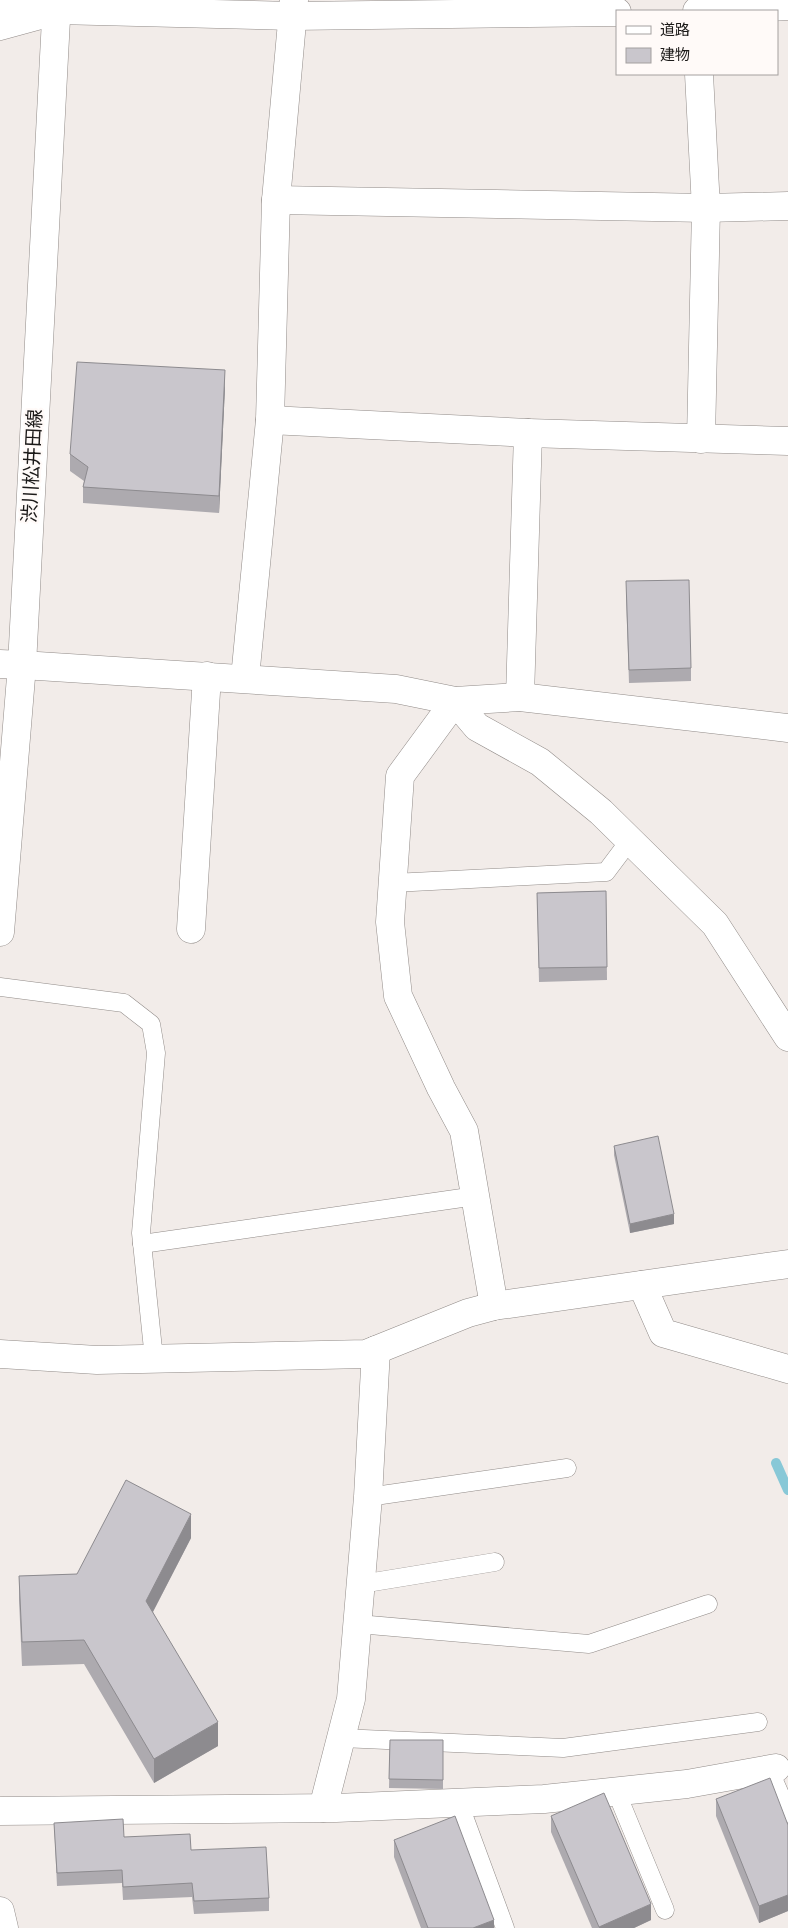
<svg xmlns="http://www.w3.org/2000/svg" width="788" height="1928" viewBox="0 0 788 1928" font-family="Figtree,'Noto Sans JP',sans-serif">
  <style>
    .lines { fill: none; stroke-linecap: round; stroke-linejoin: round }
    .stream { stroke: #88c8d7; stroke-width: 10 }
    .lane-casing { stroke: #918b88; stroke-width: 19 }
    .street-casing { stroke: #918b88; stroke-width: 29 }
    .secondary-casing { stroke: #918b88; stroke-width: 29 }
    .primary-casing { stroke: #918b88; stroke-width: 29 }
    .lane { stroke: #fff; stroke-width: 18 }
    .street { stroke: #fff; stroke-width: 28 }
    .secondary { stroke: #fff; stroke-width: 28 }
    .primary { stroke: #fff; stroke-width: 28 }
    .wall { fill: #adaaaf }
    .shaded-wall { fill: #8d8b8f }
    .building { fill: #c9c6cc; stroke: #8d8b8f }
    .labels { text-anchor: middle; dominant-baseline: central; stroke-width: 4.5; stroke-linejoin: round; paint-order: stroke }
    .street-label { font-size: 19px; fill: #1c1a19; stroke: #fffaf8 }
  </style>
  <rect width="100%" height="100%" fill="#f2ece9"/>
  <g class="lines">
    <path class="stream" d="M776 1463 788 1490"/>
    <defs>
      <g id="lane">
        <path d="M393 883 606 872 630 840"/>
        <path d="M0 987 124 1003 151 1024 156 1053 141 1233 154 1359"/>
        <path d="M142 1244 476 1196"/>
        <path d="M368 1497 567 1468"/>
        <path d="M361 1584 495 1562"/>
        <path d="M358 1624 589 1644 708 1604"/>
        <path d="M341 1738 563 1748 758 1722"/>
        <path d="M769 1769 788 1813"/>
        <path d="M616 1791 665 1910"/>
        <path d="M459 1803 505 1928"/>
      </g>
      <g id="street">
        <path d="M699 74 706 208 701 439"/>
        <path d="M276 200 706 208 788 206"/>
        <path d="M270 420 528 433"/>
        <path d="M22 665 396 689 455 701 520 697 788 728"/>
        <path d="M245 678 270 420 276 200 294 0"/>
        <path d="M520 697 528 433 788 441"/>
        <path d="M191 929 207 676"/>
        <path d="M642 1285 663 1333 788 1369"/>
        <path d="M494 1306 464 1131 441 1088 398 996 390 922 400 776 455 701 477 727 540 762 601 812 715 924 788 1037"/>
        <path d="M0 1354 97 1360 366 1354 468 1313 494 1306 788 1264"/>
        <path d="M323 1808 351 1699 368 1497 376 1350"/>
        <path d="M0 1811 336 1808 544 1799 687 1784 776 1768"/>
      </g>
      <g id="secondary">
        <path d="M0 3 57 10 292 16 617 12"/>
        <path d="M697 11 788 6"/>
        <path d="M0 26 44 14"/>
        <path d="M0 664 22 665"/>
      </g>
      <g id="primary">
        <path d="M0 932 22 665 57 0"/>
        <path d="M0 1911 4 1928"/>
      </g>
    </defs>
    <use href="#lane" class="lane-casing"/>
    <use href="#street" class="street-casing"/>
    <use href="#secondary" class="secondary-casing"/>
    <use href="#primary" class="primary-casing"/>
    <use href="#lane" class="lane"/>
    <use href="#street" class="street"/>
    <use href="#secondary" class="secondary"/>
    <use href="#primary" class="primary"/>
  </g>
  <g class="wall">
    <path d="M225 387 219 513 83 503V487L84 481 70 471V454Z"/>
    <path d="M626 595 691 668V681L629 683Z"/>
    <path d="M606 891 607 980 539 982 537 893Z"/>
    <path d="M614 1146 674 1224 630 1233 614 1155Z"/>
    <path d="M191 1538 153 1612 218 1746 154 1783 84 1664 22 1666 19 1600V1576L77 1574Z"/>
    <path d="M390 1740H443V1789L389 1788Z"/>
    <path d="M716 1799 788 1825V1911L759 1923 716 1816Z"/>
    <path d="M551 1816 651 1920 634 1928H592L551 1832Z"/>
    <path d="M54 1823 191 1850 269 1898V1911L194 1914 192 1897 123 1900 122 1883 57 1886Z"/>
    <path d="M394 1840 494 1928H421L394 1857Z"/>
  </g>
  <g class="shaded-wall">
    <path d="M225 370V387L219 513V496Z"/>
    <path d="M674 1214V1224L630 1233V1224Z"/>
    <path d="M191 1514V1538L146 1625V1601Z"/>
    <path d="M218 1722V1746L154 1783V1759Z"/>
    <path d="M788 1895V1911L759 1923V1906Z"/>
    <path d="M651 1904V1920L634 1928H599V1927Z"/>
    <path d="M494 1920V1928H473Z"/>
  </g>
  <g class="building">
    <path d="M77 362 225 370 219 496 83 487 88 467 70 454Z"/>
    <path d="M689 580 691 668 629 670 626 581Z"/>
    <path d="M606 891 607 967 539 968 537 893Z"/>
    <path d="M658 1136 674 1214 630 1224 614 1146Z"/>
    <path d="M126 1480 191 1514 146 1601 218 1722 154 1759 84 1640 22 1642 19 1576 77 1574Z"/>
    <path d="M390 1740H443V1780L389 1779Z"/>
    <path d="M770 1778 788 1825V1895L759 1906 716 1799Z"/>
    <path d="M604 1793 651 1904 599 1927 551 1816Z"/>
    <path d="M455 1816 494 1920 473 1928H428L394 1840Z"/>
    <path d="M123 1819 124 1837 190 1834 191 1850 266 1847 269 1898 194 1901 192 1883 123 1887 122 1870 57 1873 54 1823Z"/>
  </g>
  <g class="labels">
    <g class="street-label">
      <text transform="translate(32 466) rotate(-87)">渋川松井田線</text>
    </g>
  </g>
  <rect x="616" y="10" width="162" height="65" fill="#fffaf8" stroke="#a4a09f"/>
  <rect x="626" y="26" width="25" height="8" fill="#ffffff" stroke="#a4a09f"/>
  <text x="660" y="35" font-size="15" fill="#1c1a19">道路</text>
  <rect x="626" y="48" width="25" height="15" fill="#c9c6cc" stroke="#a4a09f"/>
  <text x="660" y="60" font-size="15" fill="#1c1a19">建物</text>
</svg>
